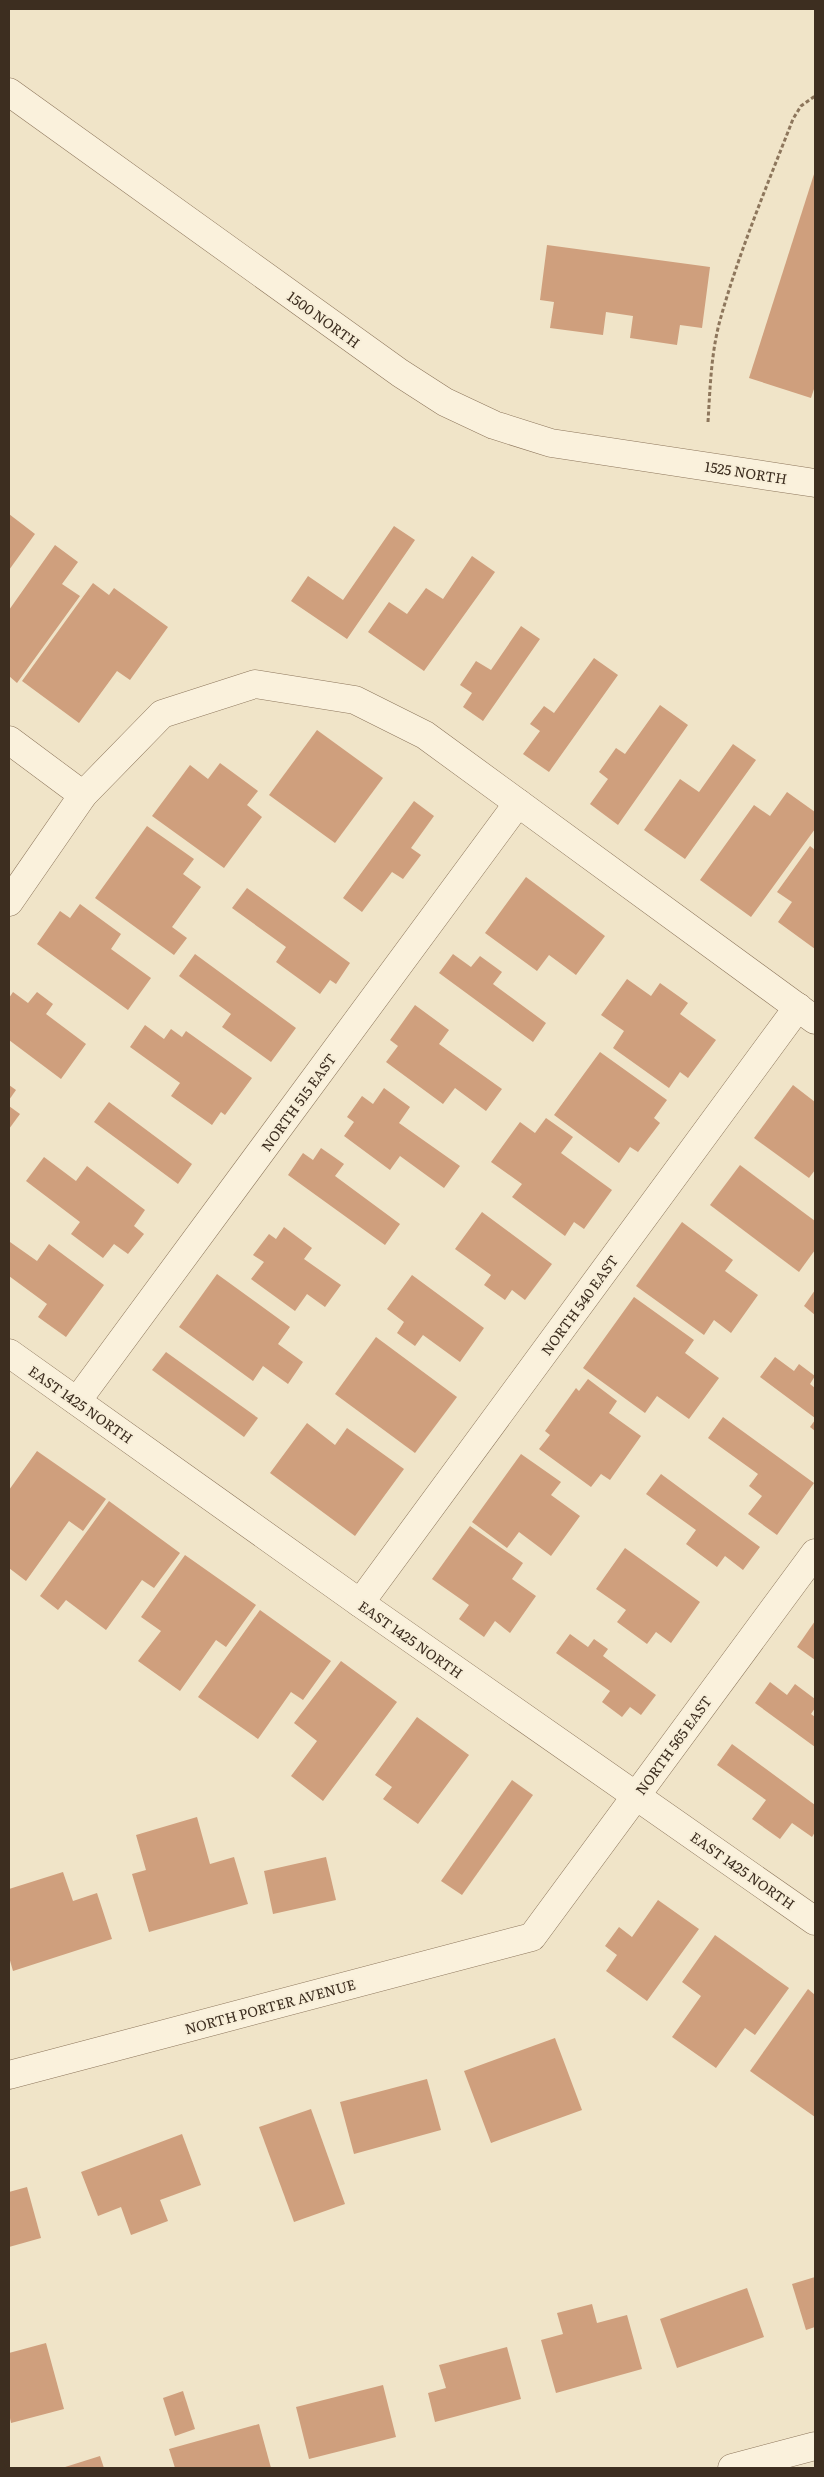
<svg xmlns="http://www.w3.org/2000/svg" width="824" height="2477" viewBox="0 0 824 2477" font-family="Literata,serif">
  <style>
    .building { fill: #cf9f7d }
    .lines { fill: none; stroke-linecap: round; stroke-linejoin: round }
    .street-casing { stroke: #8d765c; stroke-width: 29 }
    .path { stroke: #8d765c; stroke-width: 3; stroke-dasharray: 4 2.5; stroke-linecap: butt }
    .street { stroke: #faf1dc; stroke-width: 28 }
    .labels { text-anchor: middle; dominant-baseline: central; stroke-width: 4; stroke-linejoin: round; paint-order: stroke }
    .street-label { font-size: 14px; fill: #3d2e20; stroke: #f7eed8 }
  </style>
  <rect width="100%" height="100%" fill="#f0e4c8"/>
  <g class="building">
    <path d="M815 171V386L811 398 749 378Z"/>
    <path d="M547 245 710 267 702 328 680 325 677 345 630 338 633 316 606 312 603 335 550 328 554 302 540 300Z"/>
    <path d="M9 514 35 534 9 570Z"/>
    <path d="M394 526 415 540 347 639 291 601 308 576 343 600Z"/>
    <path d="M55 545 78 562 62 584 80 596 17 683 9 676V610Z"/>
    <path d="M472 556 495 572 424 671 368 632 389 602 407 614 426 588 443 599Z"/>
    <path d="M93 583 109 595 114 588 168 627 130 680 117 671 79 723 22 681Z"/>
    <path d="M521 626 540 639 483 721 463 707 472 693 460 685 476 661 491 670Z"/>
    <path d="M594 658 618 675 549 772 523 754 540 731 530 724 544 706 554 713Z"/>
    <path d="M660 705 688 725 618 825 590 804 608 779 599 772 616 748 625 754Z"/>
    <path d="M317 730 383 778 335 843 269 795Z"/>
    <path d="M733 744 756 760 685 859 644 830 680 779 699 792Z"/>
    <path d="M220 763 258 791 247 805 262 817 224 868 152 816 190 765 208 779Z"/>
    <path d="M787 792 815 812V829L751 917 700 880 754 805 770 816Z"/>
    <path d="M414 801 434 816 411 848 421 855 403 879 392 872 362 912 343 898Z"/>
    <path d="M147 826 194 859 183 874 201 887 172 927 187 938 174 955 95 898Z"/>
    <path d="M810 846 815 850V949L778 922 792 902 777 892Z"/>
    <path d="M526 877 605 936 576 975 549 955 537 971 485 933Z"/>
    <path d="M247 888 350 963 336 984 330 980 320 994 276 962 286 947 232 908Z"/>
    <path d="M80 904 121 934 111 949 151 978 128 1010 37 944 60 911 70 918Z"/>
    <path d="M195 954 296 1028 271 1062 222 1027 231 1014 179 976Z"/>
    <path d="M453 954 471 967 480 956 502 972 493 984 546 1023 533 1042 439 973Z"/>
    <path d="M627 979 651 996 660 983 688 1003 680 1014 716 1040 688 1078 680 1072 669 1088 613 1048 624 1031 601 1015Z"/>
    <path d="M13 992 28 1003 37 992 53 1004 46 1014 86 1044 61 1079 9 1040V998Z"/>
    <path d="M415 1005 449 1030 439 1044 502 1089 486 1111 455 1088 443 1104 386 1062 398 1046 390 1040Z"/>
    <path d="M145 1025 164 1039 171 1029 182 1037 186 1031 252 1078 225 1115 221 1112 212 1125 171 1096 180 1083 130 1047Z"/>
    <path d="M600 1052 667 1100 654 1118 660 1123 638 1152 630 1147 619 1163 554 1115Z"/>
    <path d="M9 1085 16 1090 9 1100Z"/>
    <path d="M793 1085 815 1102V1170L809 1178 754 1138Z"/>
    <path d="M384 1088 410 1107 399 1123 460 1166 444 1188 400 1156 390 1170 344 1136 354 1122 347 1117 362 1096 373 1104Z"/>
    <path d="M109 1102 192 1164 178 1184 94 1122Z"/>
    <path d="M9 1106 20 1114 9 1129Z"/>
    <path d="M546 1118 573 1137 561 1153 612 1190 584 1229 574 1222 565 1236 512 1197 522 1184 491 1162 520 1122 535 1133Z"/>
    <path d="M321 1148 344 1164 335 1176 400 1224 385 1245 288 1175 303 1153 313 1160Z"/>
    <path d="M44 1157 76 1181 87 1166 145 1210 134 1226 144 1234 128 1254 114 1244 103 1258 71 1234 80 1222 26 1181Z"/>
    <path d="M740 1165 815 1221V1250L799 1272 710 1205Z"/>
    <path d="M482 1212 552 1264 525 1300 512 1290 505 1300 484 1285 491 1275 455 1249Z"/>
    <path d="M682 1222 733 1260 725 1271 758 1295 731 1333 714 1320 704 1335 636 1286Z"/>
    <path d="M284 1227 312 1248 304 1259 341 1285 325 1307 307 1294 295 1311 251 1279 264 1262 253 1255 269 1234 276 1239Z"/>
    <path d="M10 1242 37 1261 49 1244 104 1285 66 1337 38 1317 47 1304 9 1276Z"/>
    <path d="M217 1274 290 1327 278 1344 303 1362 288 1384 263 1366 253 1381 179 1327Z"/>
    <path d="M412 1275 484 1328 460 1362 423 1335 415 1346 397 1333 404 1322 387 1309Z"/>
    <path d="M815 1290V1315L804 1306Z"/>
    <path d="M634 1297 694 1340 685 1353 719 1378 689 1419 657 1396 645 1413 583 1368Z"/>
    <path d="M376 1337 457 1397 415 1453 335 1394Z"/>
    <path d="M166 1352 258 1418 244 1437 152 1370Z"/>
    <path d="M775 1357 794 1371 799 1364 815 1376 810 1384 815 1388V1418L760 1377Z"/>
    <path d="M588 1379 617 1401 609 1413 641 1436 610 1480 601 1474 591 1487 539 1449 550 1435 545 1431 576 1388 579 1391Z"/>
    <path d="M723 1417 814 1483 777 1535 748 1514 762 1496 749 1486 758 1474 708 1438Z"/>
    <path d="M815 1420V1431L810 1427Z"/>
    <path d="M307 1423 335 1445 347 1428 404 1469 355 1536 270 1473Z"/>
    <path d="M37 1451 106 1499 83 1531 69 1521 26 1581 9 1568V1490Z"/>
    <path d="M521 1454 561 1482 551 1495 580 1516 551 1556 519 1532 507 1548 472 1522Z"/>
    <path d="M661 1474 760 1547 743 1570 725 1556 717 1567 686 1544 696 1530 646 1494Z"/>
    <path d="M109 1501 180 1553 154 1588 142 1580 106 1630 66 1600 58 1610 40 1596Z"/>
    <path d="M470 1526 523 1563 512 1579 536 1596 510 1633 495 1621 484 1637 459 1619 469 1605 432 1579Z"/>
    <path d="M625 1548 700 1602 671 1643 656 1632 647 1644 617 1622 626 1610 596 1589Z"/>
    <path d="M185 1555 256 1605 226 1647 216 1640 180 1691 138 1661 161 1631 141 1617Z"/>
    <path d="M260 1610 331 1661 303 1700 291 1692 258 1739 198 1697Z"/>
    <path d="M815 1621V1660L797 1647Z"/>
    <path d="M570 1634 588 1647 594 1639 608 1649 603 1656 656 1695 641 1715 630 1707 622 1717 602 1702 610 1691 556 1653Z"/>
    <path d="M341 1661 397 1702 323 1801 291 1776 317 1741 294 1723Z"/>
    <path d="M770 1682 787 1695 795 1684 815 1699V1708L811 1714 815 1717V1747L755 1703Z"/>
    <path d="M417 1717 469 1755 418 1824 383 1799 392 1787 375 1775Z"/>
    <path d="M732 1744 815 1805V1832L812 1837 792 1823 780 1839 752 1819 766 1800 717 1765Z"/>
    <path d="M512 1780 533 1795 462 1895 441 1881Z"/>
    <path d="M197 1817 210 1864 234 1857 248 1904 149 1932 132 1874 146 1870 136 1835Z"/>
    <path d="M326 1857 336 1900 273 1914 264 1871Z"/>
    <path d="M63 1872 73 1901 97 1893 112 1939 13 1971 9 1957V1889Z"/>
    <path d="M658 1900 699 1929 647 2001 606 1971 617 1955 605 1946 619 1927 632 1937Z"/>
    <path d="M715 1935 789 1988 755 2035 745 2028 716 2068 672 2037 701 1996 682 1982Z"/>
    <path d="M808 1989 815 1995V2117L750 2071Z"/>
    <path d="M555 2038 582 2110 491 2143 464 2071Z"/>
    <path d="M427 2079 441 2130 354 2154 340 2102Z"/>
    <path d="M311 2109 345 2204 294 2222 259 2127Z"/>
    <path d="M182 2134 201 2185 160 2200 168 2221 131 2235 121 2207 98 2216 81 2172Z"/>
    <path d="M27 2187 41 2238 9 2247V2192Z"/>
    <path d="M815 2277V2327L806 2330 792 2284Z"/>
    <path d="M747 2288 764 2337 677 2368 660 2319Z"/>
    <path d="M592 2304 597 2323 627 2315 642 2369 556 2393 541 2340 563 2334 557 2313Z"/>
    <path d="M46 2343 64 2409 11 2423 9 2413V2353Z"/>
    <path d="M507 2347 521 2399 435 2422 428 2393 446 2388 439 2365Z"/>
    <path d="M383 2385 396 2437 309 2459 296 2407Z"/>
    <path d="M183 2391 195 2429 175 2436 163 2398Z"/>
    <path d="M259 2424 271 2468H175L169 2449Z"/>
    <path d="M100 2456 104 2468H62Z"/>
  </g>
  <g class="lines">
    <defs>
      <g id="street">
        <path d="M9 92 400 373 445 402 494 425 551 443 815 483"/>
        <path d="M9 740 83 795"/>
        <path d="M9 902 83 795 162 714 255 684 355 700 425 735 815 1020"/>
        <path d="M9 1353 360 1603 815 1921"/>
        <path d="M77 1401 518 803"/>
        <path d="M360 1603 798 1007"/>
        <path d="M9 2075 532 1937 815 1553"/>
        <path d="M732 2468 815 2446"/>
      </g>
    </defs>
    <use href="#street" class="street-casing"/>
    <path class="path" d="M708 422C710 389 711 356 719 324 738 254 767 186 793 119L801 106 815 96"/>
    <use href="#street" class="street"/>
  </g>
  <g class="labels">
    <g class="street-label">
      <text transform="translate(324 319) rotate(36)">1500 NORTH</text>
      <text transform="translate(746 472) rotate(9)">1525 NORTH</text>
      <text transform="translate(298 1102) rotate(-54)">NORTH 515 EAST</text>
      <text transform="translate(579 1305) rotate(-54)">NORTH 540 EAST</text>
      <text transform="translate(81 1404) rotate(35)">EAST 1425 NORTH</text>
      <text transform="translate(411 1639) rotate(35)">EAST 1425 NORTH</text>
      <text transform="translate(673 1745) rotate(-54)">NORTH 565 EAST</text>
      <text transform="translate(743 1870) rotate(35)">EAST 1425 NORTH</text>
      <text transform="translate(270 2006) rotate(-15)">NORTH PORTER AVENUE</text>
    </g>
  </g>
  <rect width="824" height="2477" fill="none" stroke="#3d2e20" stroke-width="20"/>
</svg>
